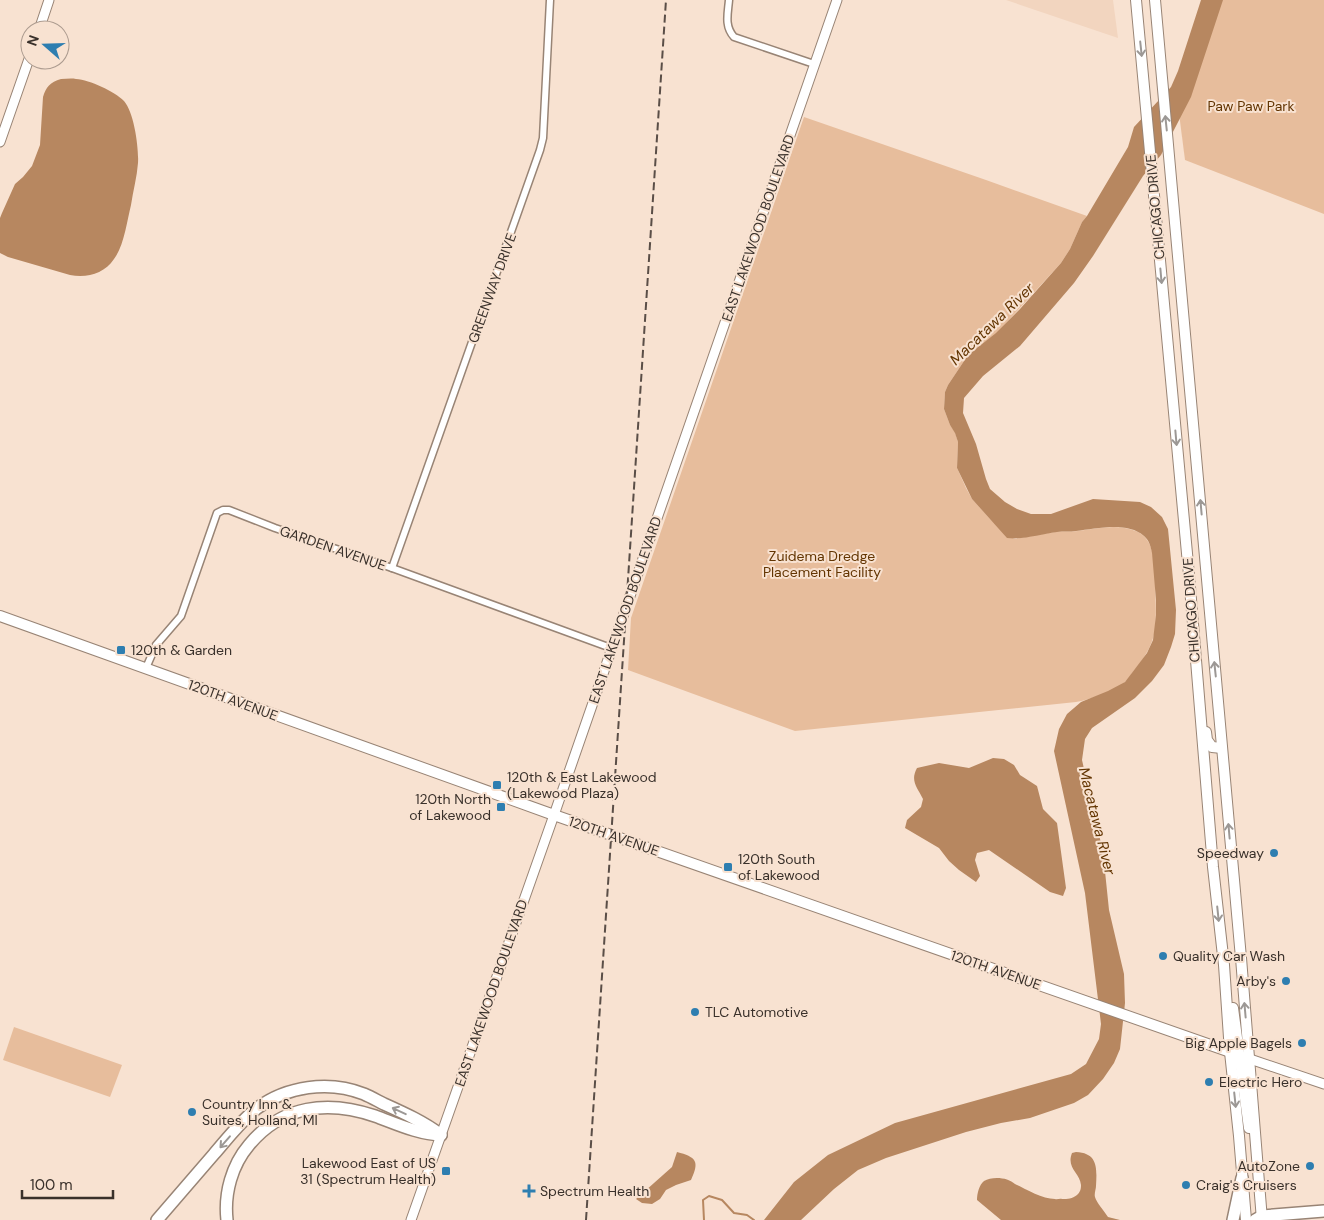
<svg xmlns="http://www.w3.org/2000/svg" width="1324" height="1220" viewBox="0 0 1324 1220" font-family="'DM Sans',sans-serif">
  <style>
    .built { fill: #f2d5bf }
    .green { fill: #e7bd9c }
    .water { fill: #b78760 }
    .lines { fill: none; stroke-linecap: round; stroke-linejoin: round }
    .stream { stroke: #b78760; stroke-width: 2 }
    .street-casing { stroke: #988475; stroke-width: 9 }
    .secondary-casing { stroke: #988475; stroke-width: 11 }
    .primary-casing { stroke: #988475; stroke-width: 12 }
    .highway-casing { stroke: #988475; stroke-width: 14 }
    .street { stroke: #fff; stroke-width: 6 }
    .secondary { stroke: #fff; stroke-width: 9 }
    .primary { stroke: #fff; stroke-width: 10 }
    .highway { stroke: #fff; stroke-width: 11 }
    .rail { stroke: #5a4e47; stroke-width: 2; stroke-dasharray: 8 4; stroke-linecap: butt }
    .oneway { stroke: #9c9895 }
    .poi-dot { fill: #2e7eb0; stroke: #f8e2d1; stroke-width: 2 }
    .labels { text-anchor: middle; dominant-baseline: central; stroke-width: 4; stroke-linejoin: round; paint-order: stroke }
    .park-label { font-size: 14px; fill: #633502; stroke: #f8e2d1 }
    .street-label { font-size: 14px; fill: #3a312b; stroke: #f8e2d1 }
    .poi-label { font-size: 14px; fill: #3a312b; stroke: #f8e2d1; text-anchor: start }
    .water-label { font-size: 15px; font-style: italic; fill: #633502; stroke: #f8e2d1 }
  </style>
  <rect width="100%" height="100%" fill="#f8e2d1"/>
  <path class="built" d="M1006 0H1113L1118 38Z"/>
  <g class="green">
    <path d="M1213 0H1324V214L1185 160 1177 98Z"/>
    <path d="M804 117 986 180 1087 216 1082 222 1070 249 1061 263 998 332 968 355 948 385 945 392 944 409 950 425 955 432 958 442 957 468 966 488 972 499 991 520 1014 539C1028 537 1041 534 1055 532 1063 531 1071 532 1078 531 1098 528 1120 523 1138 532 1154 540 1154 561 1155 577 1155 595 1157 612 1155 630 1152 647 1143 660 1132 673 1130 676 1128 680 1125 682 1114 691 1089 700 1076 702L795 731 628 670 631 618Z"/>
    <path d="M14 1027 122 1065 110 1097 3 1060Z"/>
  </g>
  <g class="water">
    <path d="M1201 0H1223L1191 97 1161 155 1143 176 1093 256 1074 283 1020 346 983 376 964 398 963 413 976 444 986 479 990 489 1005 502 1017 509 1031 514H1051L1093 499 1140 502 1151 507 1162 517 1168 529 1176 610 1175 634 1171 647 1164 665 1152 681 1135 698 1092 728 1085 739 1082 760 1103 852 1109 910 1124 974 1125 1003 1120 1049 1114 1063 1103 1079 1088 1095 1074 1103 1030 1118 1001 1123 966 1132 886 1158 858 1170 834 1189 801 1220H764L794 1182 828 1155 895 1123 1071 1074 1086 1064 1099 1039 1101 1024 1085 893 1054 751 1059 729 1067 714 1081 702 1108 691 1125 682 1147 653 1153 640 1156 615V600L1152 553C1151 547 1149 540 1144 536 1127 521 1096 529 1076 531 1070 532 1063 531 1057 532 1040 534 1024 540 1007 538L972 499 957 468 958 442 955 433 950 425 944 409 945 392 948 385 968 355 996 333 1020 309 1061 263 1070 249 1082 222 1087 216 1128 147 1134 127 1171 87 1178 71Z"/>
    <path d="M61 79C66 79 71 78 76 79 90 80 114 91 124 101 134 112 139 148 138 163 137 177 133 191 131 205 127 221 124 246 114 259 104 274 87 278 70 275L8 257 0 253V218L2 213 15 184 23 177 32 166 40 145 43 97C46 87 50 82 61 79Z"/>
    <path d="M993 758 1004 759 1014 765 1020 775 1037 786 1043 809 1057 823 1066 888 1063 896 1050 892 989 850 977 853 975 860 980 876 976 882 959 870 949 861 939 848 905 828 907 820 921 807 923 799C917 787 910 781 917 768L939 763 969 768Z"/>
    <path d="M677 1152C696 1157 700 1161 691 1180L676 1185 666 1190 660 1199 652 1204 642 1203 636 1199 672 1167Z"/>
    <path d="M1076 1152C1098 1153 1097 1168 1096 1186 1096 1189 1094 1194 1095 1197 1096 1202 1105 1212 1108 1217L1120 1220H1001L977 1200C977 1194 979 1185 984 1181 992 1176 1008 1177 1015 1184 1026 1189 1042 1199 1055 1199 1057 1200 1060 1198 1062 1199 1068 1199 1072 1199 1077 1195 1080 1192 1081 1190 1081 1185 1080 1173 1066 1168 1072 1153Z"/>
  </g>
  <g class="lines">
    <path class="stream" d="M704 1220 703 1200 709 1196 722 1200 734 1213 747 1215 754 1220"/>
    <defs>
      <g id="street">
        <path d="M729 0C728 13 724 26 734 37L814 64"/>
        <path d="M392 568 540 150 543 138 550 0"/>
        <path d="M146 668 156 645 181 616 217 513 223 510H229L275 528 392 568 611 648"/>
      </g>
      <g id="secondary">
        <path d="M39 30 49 0"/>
        <path d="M0 142 30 56"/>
        <path d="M1244 1057 1324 1084"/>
        <path d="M411 1220 554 815 837 0"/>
      </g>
      <g id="primary">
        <path d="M1136 0 1189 575 1213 867 1224 965 1230 1052 1239 1136 1246 1220"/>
        <path d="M1155 0 1241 958 1262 1220"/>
        <path d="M0 616 554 815 1239 1055"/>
        <path d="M1206 732 1207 740 1212 747 1222 748"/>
        <path d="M1233 1008 1249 1128"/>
      </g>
      <g id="highway">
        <path d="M157 1220C176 1198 195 1176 214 1154 227 1139 240 1122 256 1109 286 1086 329 1080 364 1094 371 1097 378 1101 384 1104 404 1113 424 1122 441 1135"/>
        <path d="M227 1220C224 1193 232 1165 249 1145 282 1105 328 1100 375 1116 397 1124 418 1134 441 1135"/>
        <path d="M1233 1220 1242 1178"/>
        <path d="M1255 1220 1262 1216 1324 1211"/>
      </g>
    </defs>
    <use href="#street" class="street-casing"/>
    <use href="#secondary" class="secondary-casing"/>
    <use href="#primary" class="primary-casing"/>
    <use href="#highway" class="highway-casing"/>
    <use href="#street" class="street"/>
    <use href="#secondary" class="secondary"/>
    <use href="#primary" class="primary"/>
    <use href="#highway" class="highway"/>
    <path class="rail" d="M586 1220 666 0"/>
  </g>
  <defs><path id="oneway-shaft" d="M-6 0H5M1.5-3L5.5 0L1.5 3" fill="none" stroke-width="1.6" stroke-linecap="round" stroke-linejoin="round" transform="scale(1.25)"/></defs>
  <g class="oneway">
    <use href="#oneway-shaft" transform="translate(1141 49) rotate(84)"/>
    <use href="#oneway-shaft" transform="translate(1166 123) rotate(-96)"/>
    <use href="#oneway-shaft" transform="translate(1161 276) rotate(85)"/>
    <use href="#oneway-shaft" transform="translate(1176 438) rotate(85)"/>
    <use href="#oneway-shaft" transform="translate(1201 507) rotate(-95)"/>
    <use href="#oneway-shaft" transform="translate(1215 669) rotate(-96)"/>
    <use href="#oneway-shaft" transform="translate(1229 831) rotate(-95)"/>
    <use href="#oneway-shaft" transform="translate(1218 914) rotate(84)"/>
    <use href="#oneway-shaft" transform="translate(1245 1010) rotate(-95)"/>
    <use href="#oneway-shaft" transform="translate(1235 1100) rotate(84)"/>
    <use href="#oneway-shaft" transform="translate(399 1111) rotate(-155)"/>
    <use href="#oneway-shaft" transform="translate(225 1142) rotate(131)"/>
  </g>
  <g class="poi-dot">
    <rect x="116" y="645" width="10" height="10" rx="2.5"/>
    <rect x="492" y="780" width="10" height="10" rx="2.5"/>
    <rect x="496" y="802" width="10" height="10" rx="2.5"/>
    <circle cx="1274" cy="853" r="5"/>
    <rect x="723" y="862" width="10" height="10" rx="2.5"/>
    <circle cx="1163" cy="956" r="5"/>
    <circle cx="1286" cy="981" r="5"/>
    <circle cx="695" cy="1012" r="5"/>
    <circle cx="1302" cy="1043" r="5"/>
    <circle cx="1209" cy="1082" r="5"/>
    <circle cx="192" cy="1112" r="5"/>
    <circle cx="1310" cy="1166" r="5"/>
    <rect x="441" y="1166" width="10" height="10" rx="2.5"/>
    <circle cx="1186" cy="1185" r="5"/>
    <path d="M526.5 1183.5h5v5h5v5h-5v5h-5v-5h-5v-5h5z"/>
  </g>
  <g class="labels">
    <g class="park-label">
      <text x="1251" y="106">Paw Paw Park</text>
      <text x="822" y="556">Zuidema Dredge<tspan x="822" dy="16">Placement Facility</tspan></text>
    </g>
    <g class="street-label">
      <text transform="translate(1155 207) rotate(-95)">CHICAGO DRIVE</text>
      <text transform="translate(758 228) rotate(-71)">EAST LAKEWOOD BOULEVARD</text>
      <text transform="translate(492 288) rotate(-70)">GREENWAY DRIVE</text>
      <text transform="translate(333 548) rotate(19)">GARDEN AVENUE</text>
      <text transform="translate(625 610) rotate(-71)">EAST LAKEWOOD BOULEVARD</text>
      <text transform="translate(1191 610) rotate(-94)">CHICAGO DRIVE</text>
      <text transform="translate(233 700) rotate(20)">120TH AVENUE</text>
      <text transform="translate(614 836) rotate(19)">120TH AVENUE</text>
      <text transform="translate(996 970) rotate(19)">120TH AVENUE</text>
      <text transform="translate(491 993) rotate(-71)">EAST LAKEWOOD BOULEVARD</text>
    </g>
    <g class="poi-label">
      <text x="131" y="650">120th &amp; Garden</text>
      <text x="507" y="777">120th &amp; East Lakewood<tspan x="507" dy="16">(Lakewood Plaza)</tspan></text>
      <text x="491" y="799" text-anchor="end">120th North<tspan x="491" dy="16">of Lakewood</tspan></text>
      <text x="1264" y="853" text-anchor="end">Speedway</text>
      <text x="738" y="859">120th South<tspan x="738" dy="16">of Lakewood</tspan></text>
      <text x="1173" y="956">Quality Car Wash</text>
      <text x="1276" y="981" text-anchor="end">Arby's</text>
      <text x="705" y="1012">TLC Automotive</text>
      <text x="1292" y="1043" text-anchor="end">Big Apple Bagels</text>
      <text x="1219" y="1082">Electric Hero</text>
      <text x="202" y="1104">Country Inn &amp;<tspan x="202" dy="16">Suites, Holland, MI</tspan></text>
      <text x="436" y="1163" text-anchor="end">Lakewood East of US<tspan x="436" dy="16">31 (Spectrum Health)</tspan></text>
      <text x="1300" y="1166" text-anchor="end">AutoZone</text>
      <text x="1196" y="1185">Craig's Cruisers</text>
      <text x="540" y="1191">Spectrum Health</text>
    </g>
    <g class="water-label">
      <text transform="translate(992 324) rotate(-44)">Macatawa River</text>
      <text transform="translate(1097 821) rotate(76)">Macatawa River</text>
    </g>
  </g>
  <g transform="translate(45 45) rotate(290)"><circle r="24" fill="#f8e2d1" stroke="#ac9b8f"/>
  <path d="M0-4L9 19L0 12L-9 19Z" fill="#2e7eb0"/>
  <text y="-8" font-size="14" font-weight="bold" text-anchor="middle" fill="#3a312b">N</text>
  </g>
  <path d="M22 1190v8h91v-8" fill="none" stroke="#3a312b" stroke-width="2.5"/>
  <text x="30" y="1190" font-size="15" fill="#3a312b" stroke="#f8e2d1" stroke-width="4" paint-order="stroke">100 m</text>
</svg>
